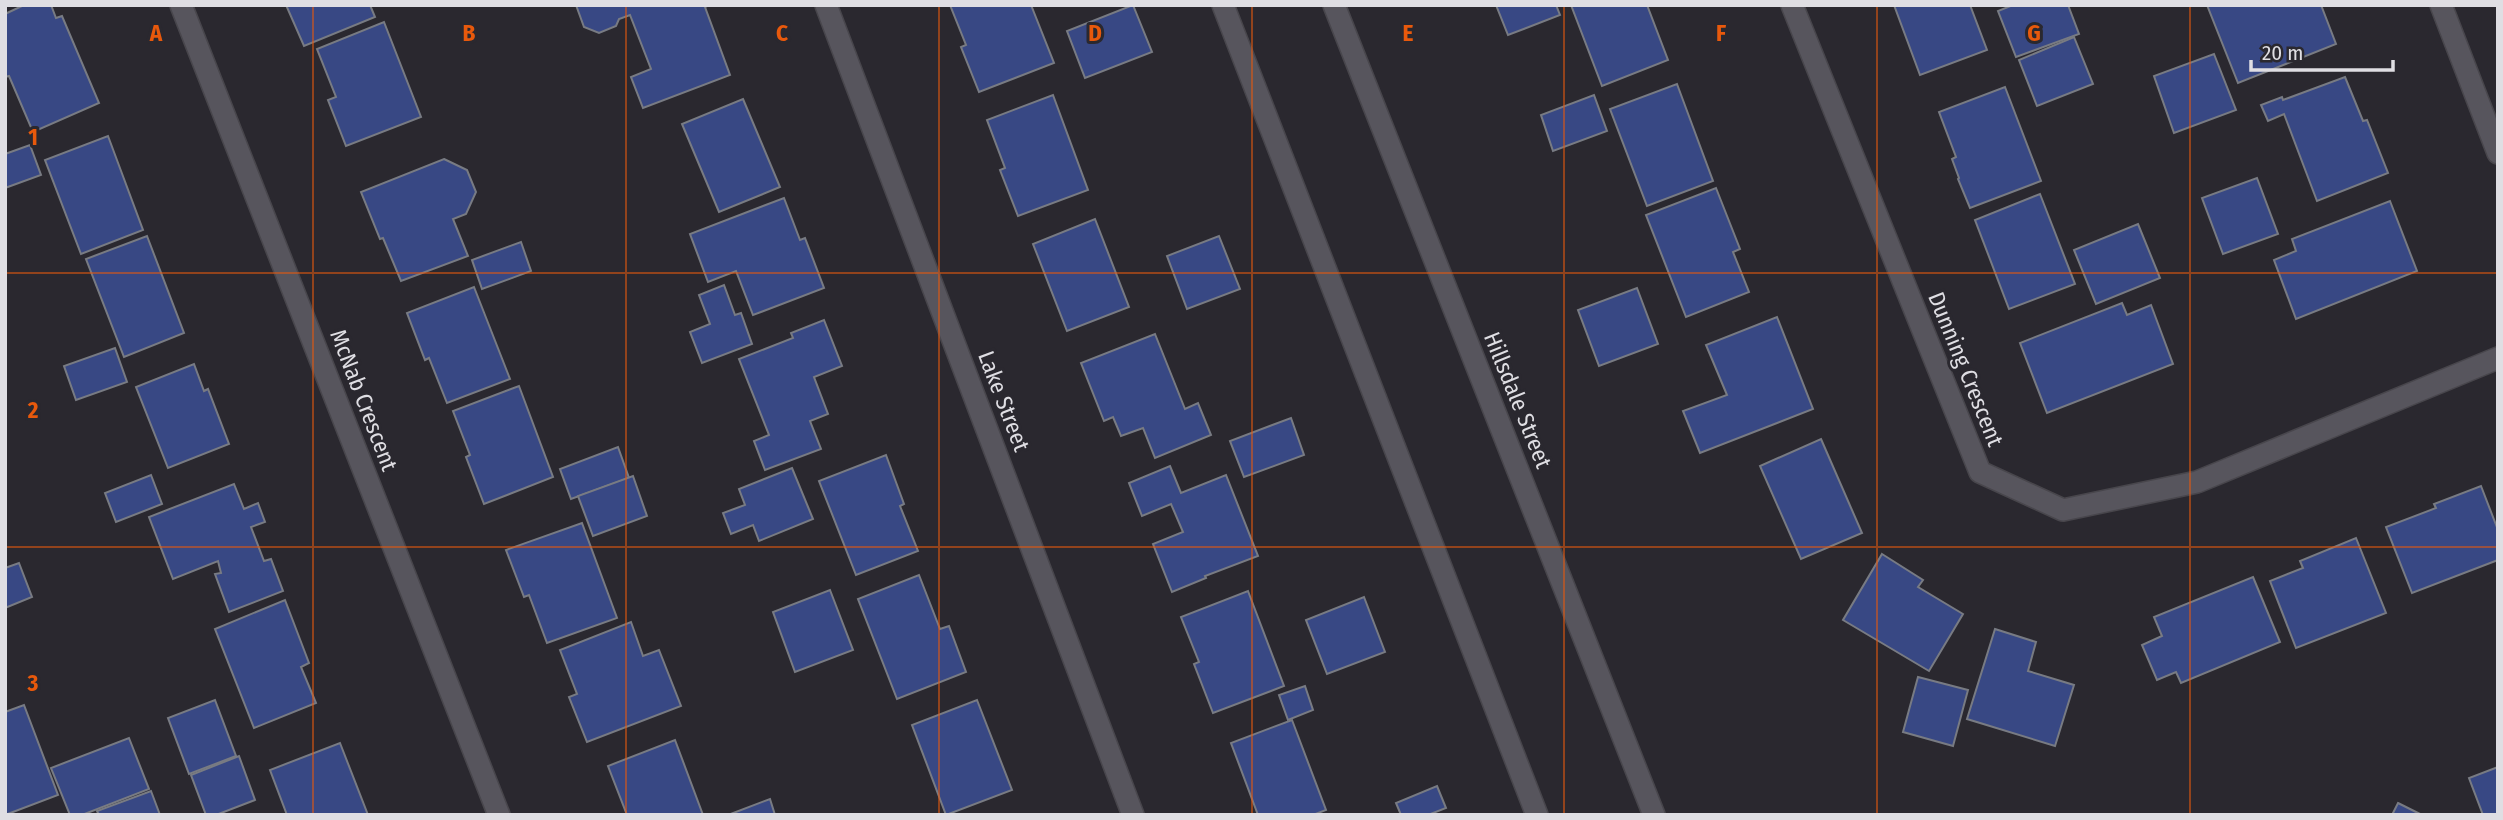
<svg xmlns="http://www.w3.org/2000/svg" width="2503" height="820" viewBox="0 0 2503 820" font-family="'Fira Sans Condensed',sans-serif">
  <style>
    .building { fill: #384884; stroke: #787b83; stroke-width: 2 }
    .lines { fill: none; stroke-linecap: round; stroke-linejoin: round }
    .minor-casing { stroke: #48464c; stroke-width: 24 }
    .tertiary-casing { stroke: #48464c; stroke-width: 24 }
    .minor { stroke: #57555d; stroke-width: 21 }
    .tertiary { stroke: #57555d; stroke-width: 21 }
    .grid { fill: none; stroke: #e8590c; stroke-width: 2; stroke-opacity: 0.55 }
    .labels { text-anchor: middle; dominant-baseline: central; stroke-width: 6; stroke-linejoin: round; paint-order: stroke }
    .street-label { font-size: 23px; fill: #dfdee3; stroke: #2a282f }
    .grid-label { font-size: 23px; text-anchor: middle; font-weight: bold; fill: #e8590c; stroke: #2a282f; stroke-width: 6; stroke-linejoin: round; paint-order: stroke }
  </style>
  <rect width="100%" height="100%" fill="#2a282f"/>
  <g class="building">
    <path d="M24 5H51L56 18 62 16 99 103 33 132 9 76 5 77V14Z"/>
    <path d="M286 5H370L375 17 304 46Z"/>
    <path d="M576 5H709L705 7 730 75 643 108 631 77 651 69 630 15 619 19 616 26 599 33 584 27Z"/>
    <path d="M950 5H1031L1054 63 979 92 961 47 966 45Z"/>
    <path d="M1133 5 1152 52 1085 78 1067 31Z"/>
    <path d="M1496 5H1556L1560 15 1508 35Z"/>
    <path d="M1571 5H1647L1668 60 1602 86Z"/>
    <path d="M1894 5H1970L1987 50 1920 75Z"/>
    <path d="M2013 5H2068L2079 34 2016 57 1998 11Z"/>
    <path d="M2207 5H2321L2336 44 2238 83Z"/>
    <path d="M384 22 421 117 346 146 328 100 336 97 317 49Z"/>
    <path d="M2074 37 2093 84 2037 106 2019 60Z"/>
    <path d="M2214 54 2236 110 2174 133 2154 76Z"/>
    <path d="M2345 77 2363 121 2367 120 2388 173 2317 201 2284 114 2268 121 2261 105 2282 97 2283 100Z"/>
    <path d="M1677 84 1713 181 1647 206 1610 109Z"/>
    <path d="M2005 87 2041 181 1970 208 1958 179 1959 178 1952 159 1956 157 1939 112Z"/>
    <path d="M1053 95 1088 190 1018 216 1000 170 1005 168 987 120Z"/>
    <path d="M1594 95 1607 131 1553 151 1541 115Z"/>
    <path d="M743 99 780 187 719 212 682 124Z"/>
    <path d="M108 136 143 230 81 254 45 160Z"/>
    <path d="M30 145 41 175 5 188V154Z"/>
    <path d="M444 159 467 170 476 192 466 214 453 219 468 256 401 281 383 238 380 239 361 192Z"/>
    <path d="M2257 178 2278 234 2223 254 2202 198Z"/>
    <path d="M1716 188 1740 249 1733 252 1749 292 1686 317 1646 215Z"/>
    <path d="M2040 194 2075 284 2009 309 1975 220Z"/>
    <path d="M784 198 800 240 805 238 824 288 753 315 736 271 708 282 690 234Z"/>
    <path d="M2390 201 2417 271 2296 319 2274 260 2296 251 2292 239Z"/>
    <path d="M1095 219 1129 307 1067 331 1033 244Z"/>
    <path d="M2138 224 2160 278 2096 304 2074 250Z"/>
    <path d="M147 236 184 333 124 357 86 259Z"/>
    <path d="M1219 236 1240 289 1187 309 1167 256Z"/>
    <path d="M521 242 531 271 482 289 472 260Z"/>
    <path d="M724 285 735 315 741 313 752 344 702 363 690 332 710 324 699 295Z"/>
    <path d="M474 287 510 379 447 403 429 358 425 360 407 313Z"/>
    <path d="M1637 288 1658 344 1599 366 1578 310Z"/>
    <path d="M2122 303 2127 315 2151 305 2173 364 2047 413 2020 343Z"/>
    <path d="M1777 317 1813 409 1700 453 1683 411 1727 395 1706 345Z"/>
    <path d="M824 320 842 366 814 377 828 414 810 421 821 449 765 470 754 441 769 435 739 359 793 338 791 333Z"/>
    <path d="M1155 334 1185 409 1198 403 1211 435 1155 458 1143 428 1121 436 1113 417 1104 421 1081 363Z"/>
    <path d="M115 348 127 382 76 400 64 366Z"/>
    <path d="M194 364 204 391 208 389 229 444 168 468 136 387Z"/>
    <path d="M519 386 553 477 484 504 466 457 470 455 453 411Z"/>
    <path d="M1291 418 1304 455 1244 477 1230 441Z"/>
    <path d="M1821 439 1862 533 1801 559 1760 466Z"/>
    <path d="M618 447 629 478 571 499 560 469Z"/>
    <path d="M886 455 904 504 900 506 918 551 856 575 819 481Z"/>
    <path d="M1170 466 1181 493 1226 475 1258 556 1205 576 1206 578 1172 592 1153 544 1183 532 1171 504 1142 516 1129 483Z"/>
    <path d="M792 468 813 519 759 541 753 525 731 534 723 513 745 505 739 489Z"/>
    <path d="M151 475 162 504 116 522 105 493Z"/>
    <path d="M633 476 647 516 593 536 578 496Z"/>
    <path d="M234 484 244 509 258 503 265 522 251 527 264 561 271 559 283 591 229 612 215 574 221 573 218 561 173 579 149 517Z"/>
    <path d="M2481 486 2498 530V560L2412 593 2386 527 2436 508 2434 504Z"/>
    <path d="M582 523 617 618 547 643 529 595 524 597 506 550Z"/>
    <path d="M2356 538 2386 613 2296 648 2270 581 2303 568 2300 561Z"/>
    <path d="M1882 554 1923 580 1918 587 1963 614 1929 671 1843 620Z"/>
    <path d="M19 563 32 597 5 608V568Z"/>
    <path d="M919 575 940 629 949 626 966 672 897 699 858 599Z"/>
    <path d="M2253 577 2280 642 2181 683 2176 672 2157 680 2142 645 2162 636 2154 617Z"/>
    <path d="M830 590 853 650 795 672 773 612Z"/>
    <path d="M1248 591 1284 686 1213 713 1194 664 1199 662 1181 617Z"/>
    <path d="M1364 597 1385 652 1327 674 1306 620Z"/>
    <path d="M285 600 309 663 301 667 316 703 254 728 215 629Z"/>
    <path d="M631 622 643 656 659 650 681 706 587 742 569 697 577 694 560 650Z"/>
    <path d="M1995 629 2036 642 2028 671 2074 685 2055 746 1967 719Z"/>
    <path d="M1918 677 1968 690 1953 746 1903 732Z"/>
    <path d="M1305 686 1313 710 1288 720 1279 695Z"/>
    <path d="M215 700 236 756 189 774 168 718Z"/>
    <path d="M977 700 1012 790 946 815 912 725Z"/>
    <path d="M24 705 58 795 5 815V712Z"/>
    <path d="M1292 720 1326 810 1313 815H1258L1231 743Z"/>
    <path d="M129 738 149 789 82 815H70L51 768Z"/>
    <path d="M675 740 703 815H627L608 766Z"/>
    <path d="M340 743 368 815H287L270 770Z"/>
    <path d="M239 756 255 800 216 815H206L191 775Z"/>
    <path d="M2498 767V815H2483L2469 778Z"/>
    <path d="M1437 786 1446 808 1428 815H1401L1396 803Z"/>
    <path d="M151 791 160 815H99L97 811Z"/>
    <path d="M770 799 775 815H728Z"/>
    <path d="M2398 803 2422 815H2392Z"/>
  </g>
  <g class="lines">
    <defs>
      <g id="minor">
        <path d="M181 5 499 815"/>
        <path d="M826 5 1133 815"/>
        <path d="M1792 5 1980 472 2063 510 2197 482 2498 358"/>
        <path d="M2441 5 2498 153"/>
      </g>
      <g id="tertiary">
        <path d="M1223 5 1537 815"/>
        <path d="M1334 5 1654 815"/>
      </g>
    </defs>
    <use href="#minor" class="minor-casing"/>
    <use href="#tertiary" class="tertiary-casing"/>
    <use href="#minor" class="minor"/>
    <use href="#tertiary" class="tertiary"/>
  </g>
  <path class="grid" d="M313 5V815M626 5V815M939 5V815M1252 5V815M1564 5V815M1877 5V815M2190 5V815M5 273H2498M5 547H2498"/>
  <g class="labels">
    <g class="street-label">
      <text transform="translate(1966 369) rotate(68)">Dunning Crescent</text>
      <text transform="translate(364 400) rotate(69)">McNab Crescent</text>
      <text transform="translate(1518 400) rotate(68)">Hillsdale Street</text>
      <text transform="translate(1004 401) rotate(69)">Lake Street</text>
    </g>
  </g>
  <g class="grid-label">
    <text x="156" y="41">A</text>
    <text x="469" y="41">B</text>
    <text x="782" y="41">C</text>
    <text x="1095" y="41">D</text>
    <text x="1408" y="41">E</text>
    <text x="1721" y="41">F</text>
    <text x="2034" y="41">G</text>
    <text x="33" y="145">1</text>
    <text x="33" y="418">2</text>
    <text x="33" y="691">3</text>
  </g>
  <rect width="2503" height="820" fill="none" stroke="#dfdee3" stroke-width="14"/>
  <path d="M2251 60v10h142v-10" fill="none" stroke="#dfdee3" stroke-width="3.5"/>
  <text x="2262" y="60" font-size="21" fill="#dfdee3" stroke="#2a282f" stroke-width="5" paint-order="stroke">20 m</text>
</svg>
